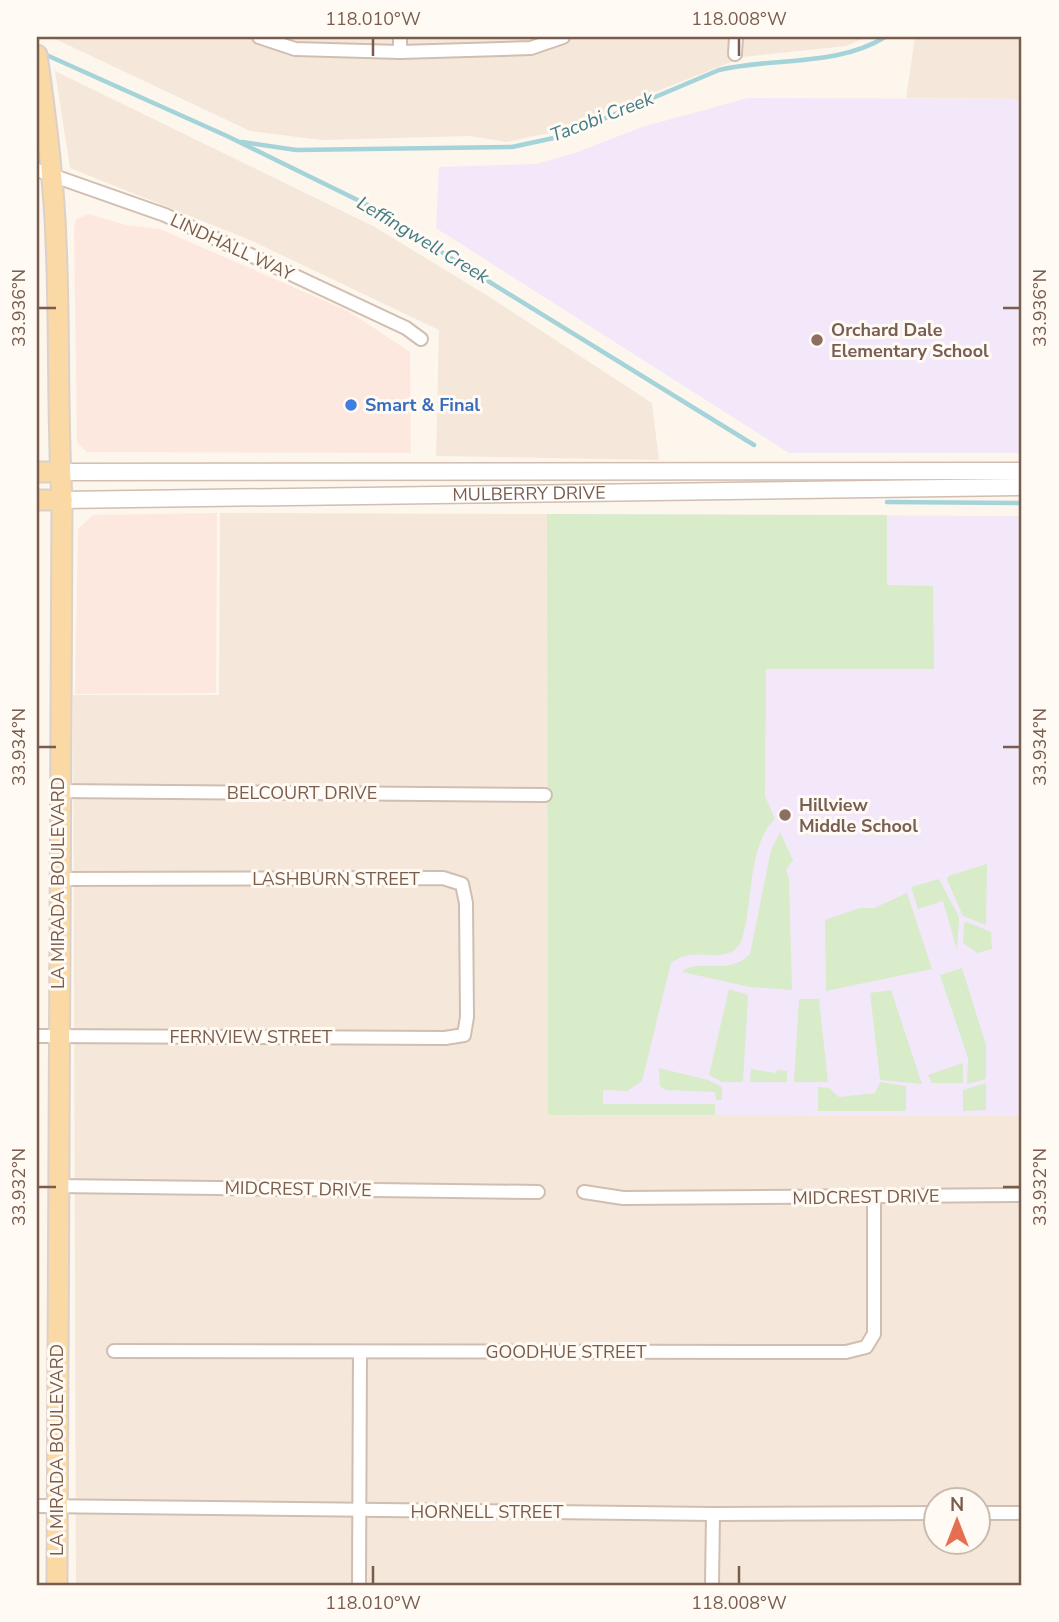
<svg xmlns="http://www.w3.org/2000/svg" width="1059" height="1622" viewBox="0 0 1059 1622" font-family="'Nunito Sans',sans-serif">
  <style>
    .residential { fill: #f5e8da; fill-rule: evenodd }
    .commercial { fill: #fde8e0 }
    .education { fill: #f3e8fa }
    .grass { fill: #d8ecc9 }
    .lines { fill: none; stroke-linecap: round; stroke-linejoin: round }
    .stream { stroke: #a5d3da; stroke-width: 4.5 }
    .minor-casing { stroke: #d1beb0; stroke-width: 16 }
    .tertiary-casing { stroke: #d1beb0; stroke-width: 19 }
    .primary-casing { stroke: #dad1cd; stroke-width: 23 }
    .minor { stroke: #fff; stroke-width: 12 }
    .tertiary { stroke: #fff; stroke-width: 16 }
    .primary { stroke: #fbd9a5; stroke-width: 19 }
    .ticks { fill: none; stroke: #7a5c4d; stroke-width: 2.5 }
    .education-dot { fill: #8d6e63; stroke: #fffaf3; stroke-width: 2.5 }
    .shop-dot { fill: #3f7fe0; stroke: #fffaf3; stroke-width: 2.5 }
    .labels { text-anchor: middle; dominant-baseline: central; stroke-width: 6; stroke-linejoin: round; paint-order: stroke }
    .street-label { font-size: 18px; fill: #7a5c4d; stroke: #fffaf3 }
    .education-label { font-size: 18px; font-weight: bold; fill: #785e54; stroke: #fffaf3; text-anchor: start }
    .shop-label { font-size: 18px; font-weight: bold; fill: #366cbe; stroke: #fffaf3; text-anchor: start }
    .water-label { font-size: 19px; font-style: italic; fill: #437c86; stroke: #fffaf3 }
    .neatline { fill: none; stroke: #7a5c4d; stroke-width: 2.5 }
    .ticks-label { font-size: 18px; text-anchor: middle; fill: #7a5c4d }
  </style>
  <rect width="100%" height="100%" fill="#fdf6ec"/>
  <g class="residential">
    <path d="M51 37H867L846 46 744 57 553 132 507 142 470 136 321 140 250 131Z"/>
    <path d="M915 37H1022V99L906 98Z"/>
    <path d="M55 71 373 226 488 296 652 403 659 460 436 456 439 330 250 240 70 168Z"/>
    <path d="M220 513 547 514 548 1114 1022 1116V1585H76L73 695H219ZM936 1500H978V1542H936Z"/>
  </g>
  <g class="commercial">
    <path d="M89 214 126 225 160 229 348 311 410 352 411 453 87 452 77 442 74 228 76 219Z"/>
    <path d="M217 513 216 693 75 694 78 529 93 515Z"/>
  </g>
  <g class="education">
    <path d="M748 98 1022 99V453H789L436 228 439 167 536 164 575 153 642 127Z"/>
    <path d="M547 514 1022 516V1116L548 1115Z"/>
  </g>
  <g class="grass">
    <path d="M547 514 887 515V585L933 586 934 669H766L765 796 775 819C746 847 754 907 741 942 727 968 696 943 671 963L642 1081 627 1091 603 1090V1104H715V1115H548Z"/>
    <path d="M780 832 793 860 786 870 789 878 792 990 750 987 682 972C698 957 728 977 750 954L771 850Z"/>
    <path d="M987 864 986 925 963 916 947 880 948 876Z"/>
    <path d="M939 879 959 917 957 950 943 901 918 909 911 887Z"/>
    <path d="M907 893 932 969 826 991 825 920 860 908H874Z"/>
    <path d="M967 922 991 932 992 949 977 953 963 943 964 924Z"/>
    <path d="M962 968 986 1045V1079L967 1084 968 1058 940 975Z"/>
    <path d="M729 989 748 995 743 1082H722L709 1075Z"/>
    <path d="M891 990 922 1084 880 1080 870 993Z"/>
    <path d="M799 999H819L828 1082H794Z"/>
    <path d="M963 1063V1083H932L928 1075Z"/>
    <path d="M659 1068 708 1080 722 1087V1100H716L715 1092 666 1090 660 1086Z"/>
    <path d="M751 1069 776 1073 777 1070 787 1071V1082H750Z"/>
    <path d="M880 1082 906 1086V1111H818V1087L829 1088 839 1097 875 1093Z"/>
    <path d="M986 1083V1110L963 1111V1090Z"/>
  </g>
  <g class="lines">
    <g class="stream">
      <path d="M42 53 227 136 382 212 449 257 754 445"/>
      <path d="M242 142 296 150 512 147 563 136 719 70C773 57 837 67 885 37"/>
      <path d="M887 502 1021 503"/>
    </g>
    <defs>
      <g id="minor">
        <path d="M259 37 295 49 400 52 531 48 563 37"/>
        <path d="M400 52V37"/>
        <path d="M735 54 736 37"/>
        <path d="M37 170 165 215 406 328 421 339"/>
        <path d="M58 791 545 795"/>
        <path d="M37 1036 445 1038 464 1035 467 1017 466 903 462 884 443 878 58 879"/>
        <path d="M58 1186 538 1192"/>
        <path d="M584 1192 623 1198 1022 1195"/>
        <path d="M114 1351 846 1352 866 1347 874 1334V1198"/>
        <path d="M37 1506 713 1514 936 1513"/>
        <path d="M978 1513H1022"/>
        <path d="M359 1585 360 1352"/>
        <path d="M712 1585 713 1514"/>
      </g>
      <g id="tertiary">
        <path d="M60 472 1022 471"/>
        <path id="s1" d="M62 500 1022 487"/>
      </g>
      <g id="primary">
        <path d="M37 55C46 117 54 179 56 242 60 328 57 414 62 500L57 1585"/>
        <path d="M37 472H60"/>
        <path d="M37 500H62"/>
      </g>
    </defs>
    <use href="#minor" class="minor-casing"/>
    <use href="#tertiary" class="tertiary-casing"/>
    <use href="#primary" class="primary-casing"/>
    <use href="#minor" class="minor"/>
    <use href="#tertiary" class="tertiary"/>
    <use href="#primary" class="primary"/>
  </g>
  <path class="ticks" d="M373 38V56M739 38V56M38 308H56M1003 308H1020M38 747H56M1003 747H1020M38 1187H56M1003 1187H1020M373 1566V1584M739 1566V1584"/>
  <g class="education-dot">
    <circle cx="817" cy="340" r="7"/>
    <circle cx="785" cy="815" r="7"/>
  </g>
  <circle class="shop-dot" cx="351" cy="405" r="7"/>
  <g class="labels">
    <g class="street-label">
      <text transform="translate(232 247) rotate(25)">LINDHALL WAY</text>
      <text stroke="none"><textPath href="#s1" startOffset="467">MULBERRY DRIVE</textPath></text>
      <text x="302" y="793">BELCOURT DRIVE</text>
      <text x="336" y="879">LASHBURN STREET</text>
      <text transform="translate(58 883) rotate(-90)">LA MIRADA BOULEVARD</text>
      <text x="251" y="1037">FERNVIEW STREET</text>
      <text transform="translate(298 1189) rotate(1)">MIDCREST DRIVE</text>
      <text transform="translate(866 1197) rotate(-1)">MIDCREST DRIVE</text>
      <text x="566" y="1352">GOODHUE STREET</text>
      <text transform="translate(57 1450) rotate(-90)">LA MIRADA BOULEVARD</text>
      <text x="487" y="1512">HORNELL STREET</text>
    </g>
    <g class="education-label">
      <text x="831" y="330">Orchard Dale<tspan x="831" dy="21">Elementary School</tspan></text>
      <text x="799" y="805">Hillview<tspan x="799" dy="21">Middle School</tspan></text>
    </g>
    <g class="shop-label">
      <text x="365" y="405">Smart &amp; Final</text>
    </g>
    <g class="water-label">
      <text transform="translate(602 117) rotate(-21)">Tacobi Creek</text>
      <text transform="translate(423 240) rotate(31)">Leffingwell Creek</text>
    </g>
  </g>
  <rect width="1059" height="1622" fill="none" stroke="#fffaf3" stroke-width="77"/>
  <g transform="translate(957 1521)"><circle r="33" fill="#fffaf3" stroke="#cabbb1" stroke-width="2"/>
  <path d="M0-5L12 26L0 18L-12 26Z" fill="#e76f51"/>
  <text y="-10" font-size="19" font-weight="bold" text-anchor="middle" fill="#7a5c4d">N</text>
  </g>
  <rect x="38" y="38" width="982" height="1546" class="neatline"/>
  <g class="ticks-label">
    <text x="373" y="25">118.010°W</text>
    <text x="739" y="25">118.008°W</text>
    <text transform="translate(19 308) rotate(-90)" y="6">33.936°N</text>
    <text transform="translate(1040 308) rotate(-90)" y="6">33.936°N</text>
    <text transform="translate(19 747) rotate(-90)" y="6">33.934°N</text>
    <text transform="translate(1040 747) rotate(-90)" y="6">33.934°N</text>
    <text transform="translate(19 1187) rotate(-90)" y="6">33.932°N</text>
    <text transform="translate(1040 1187) rotate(-90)" y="6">33.932°N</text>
    <text x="373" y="1609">118.010°W</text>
    <text x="739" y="1609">118.008°W</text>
  </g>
</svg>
